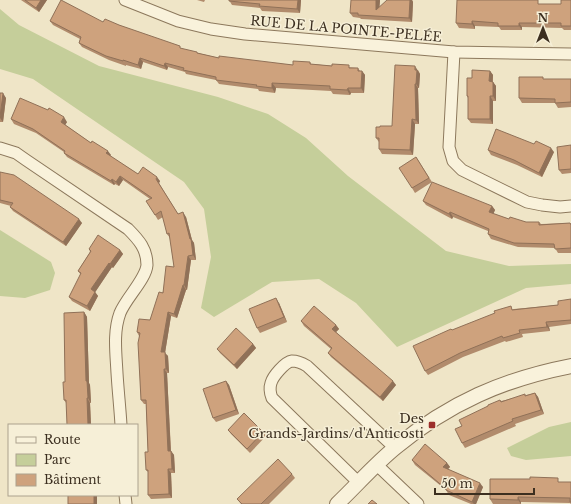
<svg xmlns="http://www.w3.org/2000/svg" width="571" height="504" viewBox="0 0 571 504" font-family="'Libre Baskerville',serif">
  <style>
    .green { fill: #c5ce9a }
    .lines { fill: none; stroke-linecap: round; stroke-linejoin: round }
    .minor-casing { stroke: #8c785c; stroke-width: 13 }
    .tertiary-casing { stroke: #8c785c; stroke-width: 16 }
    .minor { stroke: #f9f2db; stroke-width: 11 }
    .tertiary { stroke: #f9f2db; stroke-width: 14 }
    .wall { fill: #b18b6c }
    .shaded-wall { fill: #907158 }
    .building { fill: #cea27d; stroke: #907158 }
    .poi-dot { fill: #9c2f2b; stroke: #f6efd7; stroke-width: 1.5 }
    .labels { text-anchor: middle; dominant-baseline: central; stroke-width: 3; stroke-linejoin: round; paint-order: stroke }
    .street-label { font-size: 13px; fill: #3c2f20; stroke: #f6efd7 }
    .poi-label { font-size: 13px; fill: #3c2f20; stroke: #f6efd7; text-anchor: end }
  </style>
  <rect width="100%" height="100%" fill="#efe5c7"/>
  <g class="green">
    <path d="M0 9 19 25 99 66 218 97 268 114 306 138 348 176 446 251 509 266 571 264V284L526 288 397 347 356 303 319 279 272 282 214 317 201 308 211 257 204 209 184 182 33 79 0 69Z"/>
    <path d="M0 230 51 262 55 273 50 290 25 298 0 296Z"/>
    <path d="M571 422V456L526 460 511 456 507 448 549 427Z"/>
  </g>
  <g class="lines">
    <defs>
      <g id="minor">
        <path d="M125 0 178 21 211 29 245 34 454 52 571 54"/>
        <path d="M454 52 449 147 453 161 462 170 527 202 542 205 560 207 571 206"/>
        <path d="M0 148 16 153 26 160 128 229C139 240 147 249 147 265 146 279 126 298 120 313 113 332 116 353 117 373 118 390 120 408 121 425"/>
        <path d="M377 465 418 504"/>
        <path d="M359 483 272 398C270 393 269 389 271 383 273 376 285 362 292 361 298 361 302 363 307 366L395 448"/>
        <path d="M125 495 126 504"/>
      </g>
      <path id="tertiary" d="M337 504C357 485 375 464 396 447 449 403 504 379 571 366"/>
    </defs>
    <use href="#minor" class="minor-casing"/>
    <use href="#tertiary" class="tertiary-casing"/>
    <use href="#minor" class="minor"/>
    <use href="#tertiary" class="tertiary"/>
  </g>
  <g class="wall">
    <path d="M21 0H47L39 12Z"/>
    <path d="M197 0H205L204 2Z"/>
    <path d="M227 0H301L300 13 262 11 260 8 232 5 229 0Z"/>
    <path d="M380 0 379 7 412 0 413 2 412 22 361 19 360 18 353 17 350 13Z"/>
    <path d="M571 0V30H564L562 28 522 27V30H501L499 27 475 26V29L459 28 456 23 540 4H561Z"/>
    <path d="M50 21 103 22 119 25 182 49 198 53 219 58 293 65 310 62 311 64 358 68 360 71H362L365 75 364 93H351L350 95 333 94 331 91 276 88 275 93 259 91 258 89 219 84 216 80 186 74 185 72 168 67 167 70 143 62 141 69 126 65V66L109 60 82 47 79 43 80 39 53 25Z"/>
    <path d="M418 70 420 74 419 88H418L419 124H415L413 155 382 154 379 149V142L376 138 380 127 392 126Z"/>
    <path d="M490 71 493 75V82L496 86V101H493V124L471 123 468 119V98L467 96 472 78Z"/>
    <path d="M545 79H571V107L558 108 555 103H522L519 98Z"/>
    <path d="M0 93 6 98 3 122H0Z"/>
    <path d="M11 119 67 122 65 125 91 143 111 155 110 156 138 174 160 181 159 183 178 214 186 217 192 240 194 243 196 260H191L187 290H186L177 318 171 316 165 353 168 356 169 373H167L171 451 174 455 175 473H171L172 498 151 499 148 495V472L146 470 148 452 146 404H144L141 400 139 336 137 332 150 320 174 267 170 238 167 234 163 217 158 220 155 215 150 199 123 180 119 186 115 184 114 185 67 157 64 153V152L36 133 14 124Z"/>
    <path d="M571 145V173L562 174 559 170Z"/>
    <path d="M488 150 554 152 542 177 517 165 491 155Z"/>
    <path d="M416 157 432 182 415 193 412 188Z"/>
    <path d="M0 172 82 223 66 246 13 211 10 207 11 206 0 203Z"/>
    <path d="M423 201 492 206 495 210 493 214 509 219 526 222H539L541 224 571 223V253H558L555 248 518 247 491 239 488 234V231L453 217 452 219 426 205Z"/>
    <path d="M89 249 120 250 123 254 113 268 112 267 95 292 98 296 90 311 72 301 69 297 81 275 78 271 90 252Z"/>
    <path d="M571 299V324L549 327 550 331 522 334 523 337 506 342 505 341 463 357 428 375 425 371 452 330 514 309 558 305Z"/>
    <path d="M279 303 287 322 260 333 257 328Z"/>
    <path d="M84 312 87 317 89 383 90 385 91 403H90L91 425H67V404L64 400 65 382Z"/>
    <path d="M301 321 336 325 339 329 336 332 396 385 383 401 331 357 328 353 331 349 304 326Z"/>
    <path d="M253 344 256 348 237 369 220 353 217 349Z"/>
    <path d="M226 381 229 385 239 414 216 422 213 418Z"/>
    <path d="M535 393 538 397 544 414 515 424 516 426 465 448 462 443V426L488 406 501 401Z"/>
    <path d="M228 430 263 432 266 436 250 453 231 434Z"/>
    <path d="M412 460 447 463 450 467 448 469 483 487 476 504H471L449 495 446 490 415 465Z"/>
    <path d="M292 474 295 478 269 504H241L237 499Z"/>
    <path d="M561 482H571V504L570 503 521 502V504H493L490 499Z"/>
  </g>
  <g class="shaded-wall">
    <path d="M41 0H47L39 12 36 8Z"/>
    <path d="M298 0H301L300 13 297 9Z"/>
    <path d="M376 0H380L379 15 376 10Z"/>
    <path d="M410 0H412L413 2 412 22 409 18Z"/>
    <path d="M472 21 475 26V29L472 24Z"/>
    <path d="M519 23 522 27V30L519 26Z"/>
    <path d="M140 58 143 62 141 69 138 65Z"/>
    <path d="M165 63 168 67 167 70 164 66Z"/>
    <path d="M415 66 420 74 419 88 416 84Z"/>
    <path d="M362 71 365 75 364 93 361 88Z"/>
    <path d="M490 71 493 75 492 86 489 81Z"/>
    <path d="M493 82 496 86V101L493 96Z"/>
    <path d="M272 83 276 88 275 93 272 88Z"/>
    <path d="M415 84 418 88 419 124 416 120Z"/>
    <path d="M348 88 351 93 350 95 347 90Z"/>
    <path d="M3 93 6 98 3 122 0 118Z"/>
    <path d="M490 96 493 101V124L490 119Z"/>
    <path d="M64 117 67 122 64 127 61 122Z"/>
    <path d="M412 119 415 124 413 155 410 150Z"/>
    <path d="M551 148 554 152 542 177 539 173Z"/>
    <path d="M108 151 111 155 109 157 106 153Z"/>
    <path d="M120 176 123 180 119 186 116 182Z"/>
    <path d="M157 177 160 181 159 183 156 179Z"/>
    <path d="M112 179 115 184 114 185 111 181Z"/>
    <path d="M492 206 495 210 492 217 489 212Z"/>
    <path d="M183 212 186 217 192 240 194 243 196 260 193 255Z"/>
    <path d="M450 212 453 217 452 219 449 214Z"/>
    <path d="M79 219 82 223 66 246 63 242Z"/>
    <path d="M120 250 123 254 113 268 110 264Z"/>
    <path d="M188 256 191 260 187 290 184 285Z"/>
    <path d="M109 263 112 267 94 294 91 289Z"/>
    <path d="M183 285 186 290 177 318 174 314Z"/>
    <path d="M95 292 98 296 90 311 87 306Z"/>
    <path d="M276 298 279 303 287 322 284 317Z"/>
    <path d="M84 312 87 317 89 383 90 385 91 403 88 398 86 381Z"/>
    <path d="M168 312 171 316 165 353 168 356 169 373 166 369 161 352Z"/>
    <path d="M546 322 549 327 550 331 547 327Z"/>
    <path d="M336 325 339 329 335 333 332 329Z"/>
    <path d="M253 344 256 348 237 369 234 365Z"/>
    <path d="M164 369 167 373 171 455 168 451Z"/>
    <path d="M226 381 229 385 239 414 236 410Z"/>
    <path d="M393 381 396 385 383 401 380 397Z"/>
    <path d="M535 393 538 397 544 414 541 410Z"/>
    <path d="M87 398 90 403 91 425H88Z"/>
    <path d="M171 451 174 455 175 473 172 469Z"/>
    <path d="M447 463 450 467 446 471 443 467Z"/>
    <path d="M168 469 171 473 172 498 169 494Z"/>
    <path d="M480 483 483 487 476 504H474L472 502Z"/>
    <rect x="94" y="495" width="3" height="9"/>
    <path d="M518 497 521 502V504L518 500Z"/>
  </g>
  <g class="building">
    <path d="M25 0H41L36 8Z"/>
    <path d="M61 0 103 22 105 19 119 25 180 46V48L197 52V53L219 58V56L293 65V61L310 62V64L332 66V64L349 65V68H358V71H362L361 88H348L347 90 330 89V86L272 83V88L256 86 257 85 216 80V77L183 70 184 68 165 63 164 66 140 58 138 65 123 60V61L106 56 79 43 81 37 50 21Z"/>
    <path d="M229 0H298L297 9 259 6 260 4 229 1Z"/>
    <path d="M351 0H376V10L387 0H410L409 18 358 15V13H350Z"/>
    <path d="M457 0H538V4H561V0H571V26H561V23H519V26H498V23L472 21V24L456 23Z"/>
    <path d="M395 65 415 66V70H417L416 84H415L416 120 412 119 410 150 379 149V138H376V127H380V126H392Z"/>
    <path d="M472 70 490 71 489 81 493 82V96H490V119H468V96H467V78H472Z"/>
    <path d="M519 77H543V79H571V102L555 103V99L519 98Z"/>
    <path d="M0 93H3L0 117Z"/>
    <path d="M20 98 48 110 49 108 64 117 61 122 91 143 92 141 108 151 106 153 138 174 143 167 157 177 156 179 178 214 183 212 190 239H191L193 255 188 256 184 285H183L174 314 168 312 161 352H165L166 369H164L168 451H171L172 469H168L169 494 148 495V470H146L145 452H148L146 400H141L138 343 140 333 137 332 139 319 150 320 159 292 163 293 166 266 174 267 169 233 167 234 161 211 155 215 146 201 152 198 120 176 116 182 112 179 111 181 64 153 65 151 33 129 11 119Z"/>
    <path d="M496 129 534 144 536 141 551 148 539 173 514 160 488 150Z"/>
    <path d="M571 145V169L559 170 557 147Z"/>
    <path d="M416 157 429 178 412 188 399 168Z"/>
    <path d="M0 172 14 175 79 219 63 242 10 207 13 203 0 200Z"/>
    <path d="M432 182 492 206 489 212 509 219 510 217 526 222H539V225L570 223 571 225V248L555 249 554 244 514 243 488 234 489 229 450 212 449 214 423 201Z"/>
    <path d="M98 235 120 250 110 264 109 263 91 289 95 292 87 306 69 297 81 273 78 271 91 251 89 249Z"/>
    <path d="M276 298 284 317 257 328 249 309Z"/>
    <path d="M571 299V320L546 322 547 327 519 330 520 333 503 338 502 336 460 353 425 371 413 346 451 329 452 330 495 313 494 311 511 306 512 310 558 305V301Z"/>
    <path d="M314 306 336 325 332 329 393 381 380 397 328 353 332 348 301 321Z"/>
    <path d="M84 312 86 381H87L88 398H87L88 425H67L66 400H64L63 382H65L64 313Z"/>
    <path d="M236 328 253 344 234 365 217 349Z"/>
    <path d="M226 381 236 410 213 418 203 389Z"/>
    <path d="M535 393 541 410 512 419 513 421 462 443 455 429 462 426 459 420 488 406V405L500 400 501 402 525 394V396Z"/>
    <path d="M244 413 263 432 247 449 228 430Z"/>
    <path d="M425 444 447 463 443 467 480 483 472 502 446 490V489L412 460Z"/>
    <path d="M278 459 292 474 261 504H242L237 499Z"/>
    <path d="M530 477 558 478V482H571V502H570V498L518 497V500L490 499V479H530Z"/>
    <rect x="68" y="495" width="26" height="9"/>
    <path d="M372 500 377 504H368Z"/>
  </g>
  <rect class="poi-dot" x="428" y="421" width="8" height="8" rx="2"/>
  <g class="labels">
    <g class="street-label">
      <text transform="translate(346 29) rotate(5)">RUE DE LA POINTE-PELÉE</text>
    </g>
    <g class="poi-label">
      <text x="424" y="418">Des<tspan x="424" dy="15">Grands-Jardins/d'Anticosti</tspan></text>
    </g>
  </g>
  <rect x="8" y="424" width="130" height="72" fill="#f6efd7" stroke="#aca28e"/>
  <rect x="16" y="437" width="20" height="6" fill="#f9f2db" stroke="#aca28e"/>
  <text x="44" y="444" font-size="12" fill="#3c2f20">Route</text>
  <rect x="16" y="454" width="20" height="12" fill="#c5ce9a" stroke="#aca28e"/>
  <text x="44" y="464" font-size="12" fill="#3c2f20">Parc</text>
  <rect x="16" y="474" width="20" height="12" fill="#cea27d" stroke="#aca28e"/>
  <text x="44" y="484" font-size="12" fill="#3c2f20">Bâtiment</text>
  <g transform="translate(543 28)" stroke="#f6efd7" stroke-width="3" paint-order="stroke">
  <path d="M0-3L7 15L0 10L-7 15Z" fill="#3c2f20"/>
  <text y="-6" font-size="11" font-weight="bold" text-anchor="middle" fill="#3c2f20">N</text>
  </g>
  <path d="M435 488v6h99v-6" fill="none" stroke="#3c2f20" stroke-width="2"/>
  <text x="441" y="488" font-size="12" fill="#3c2f20" stroke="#f6efd7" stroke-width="3" paint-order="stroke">50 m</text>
</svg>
